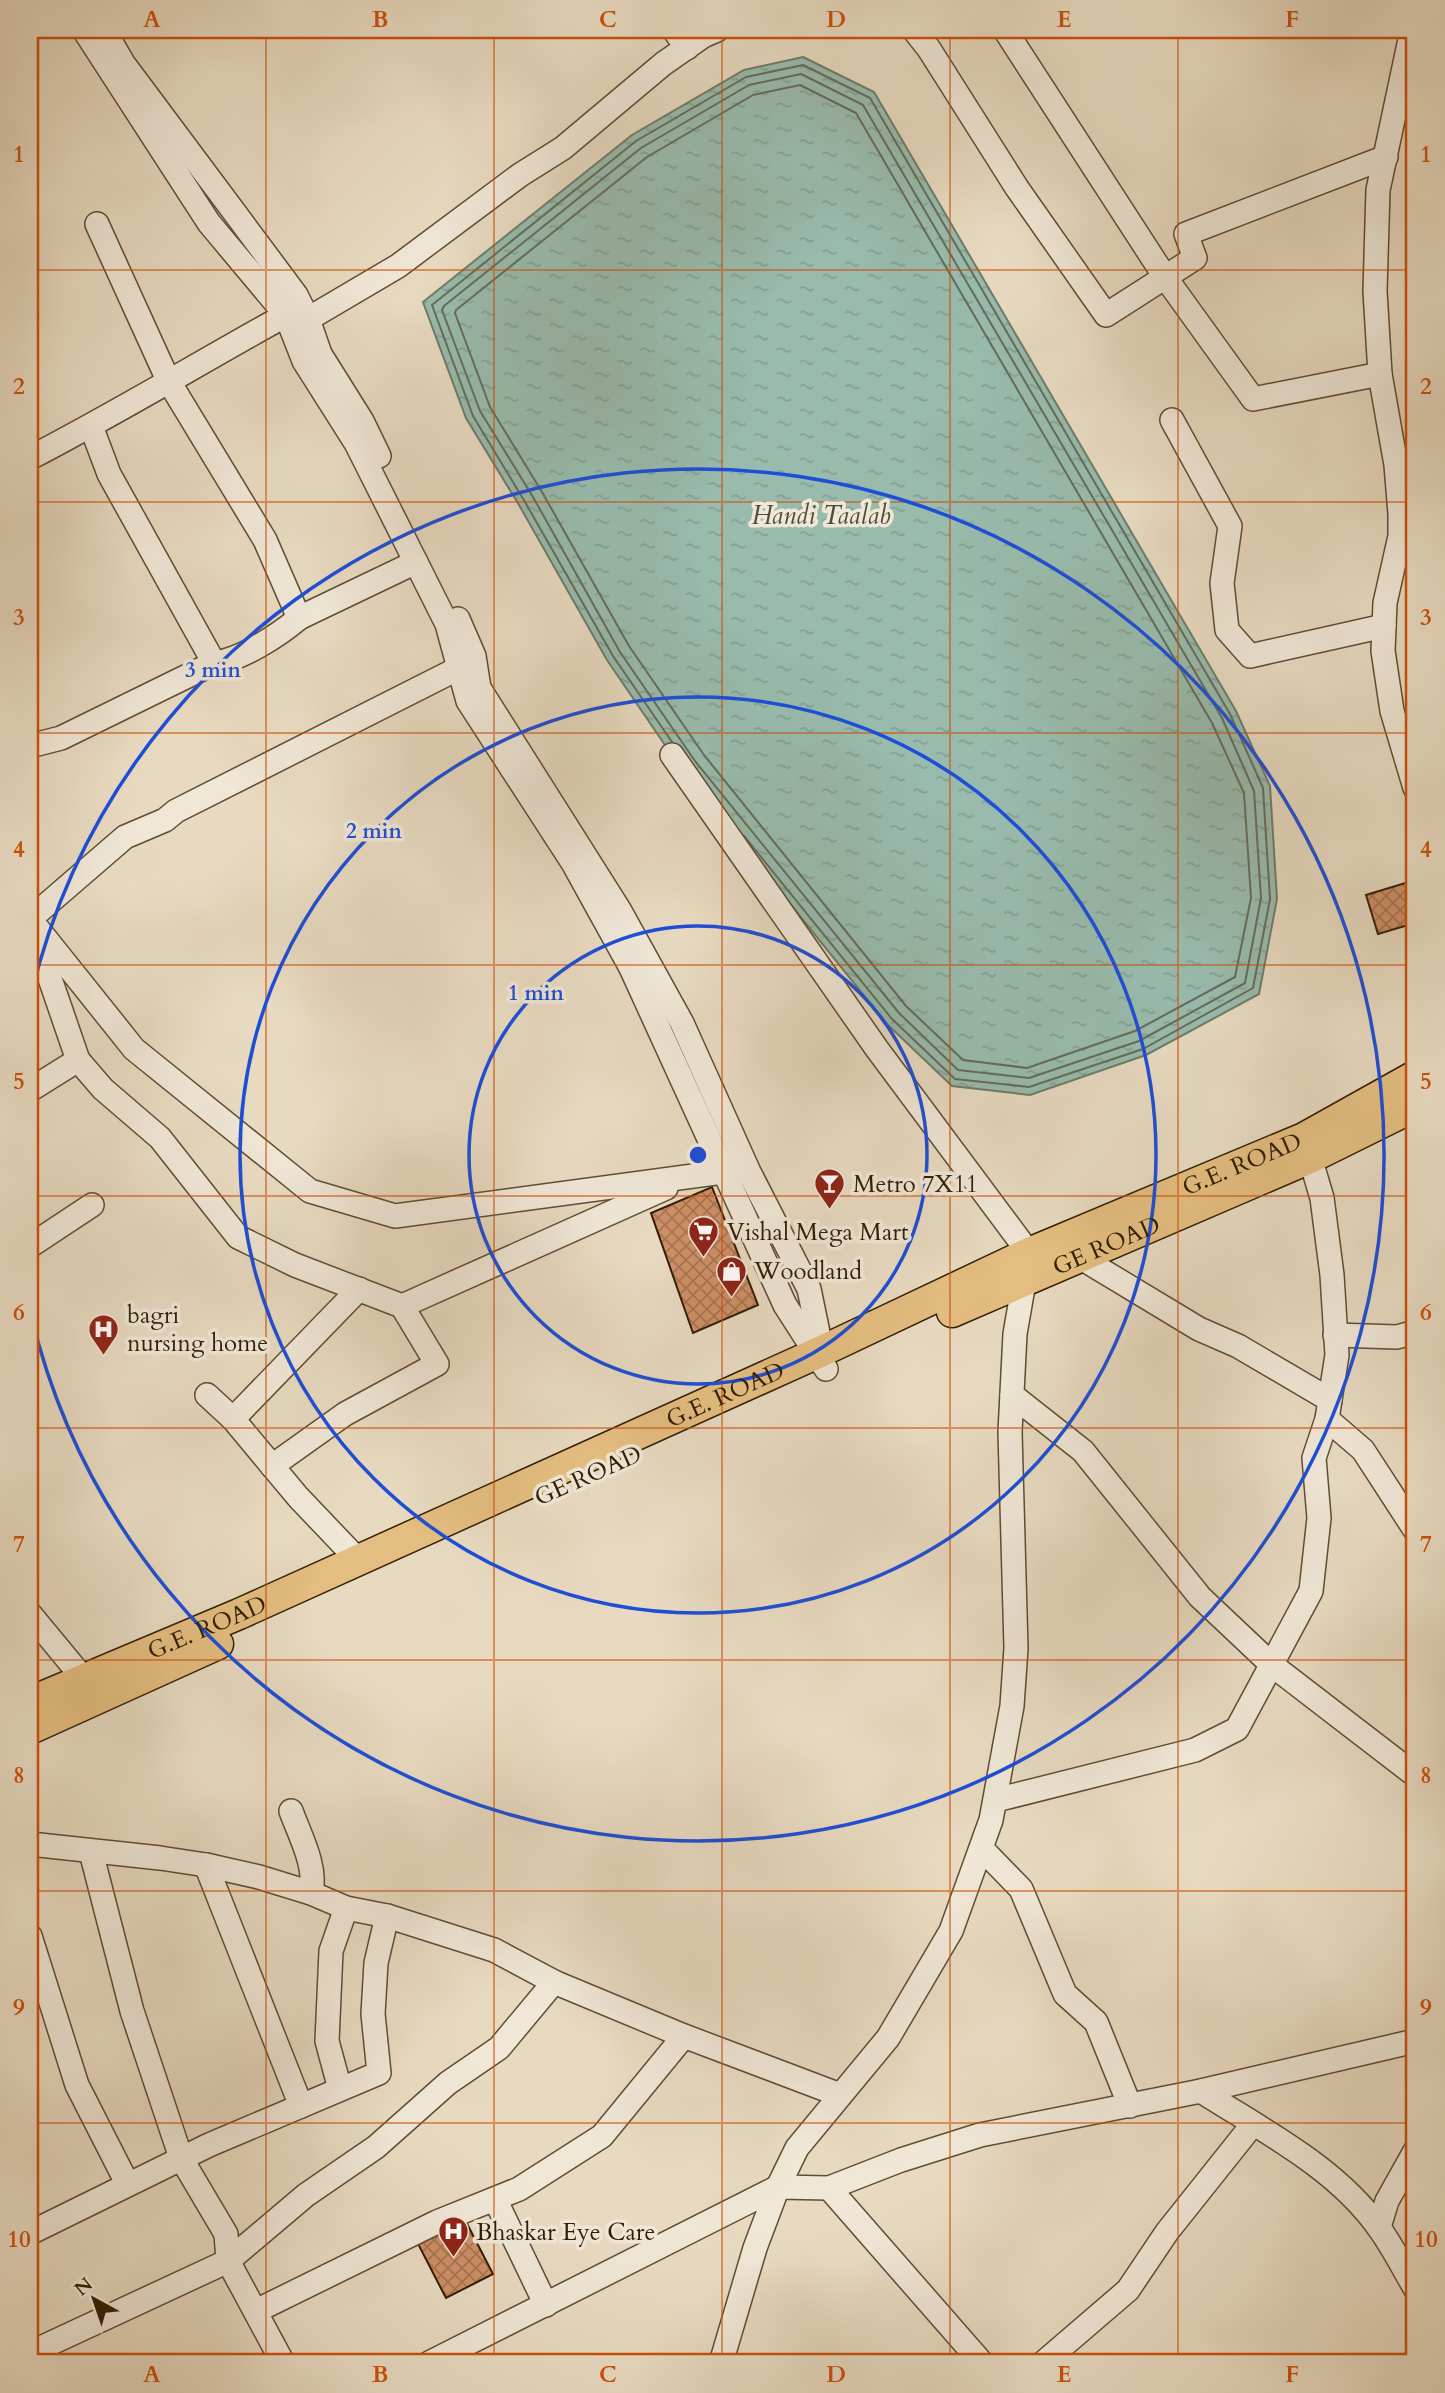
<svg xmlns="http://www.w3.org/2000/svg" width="1445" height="2393" viewBox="0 0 1445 2393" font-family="Cardo,serif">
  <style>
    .water { fill: url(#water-ripples); stroke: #6e7c69; stroke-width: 2 }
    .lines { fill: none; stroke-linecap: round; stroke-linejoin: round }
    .shore { stroke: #646c58; stroke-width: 2 }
    .building { fill: url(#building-cross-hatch); stroke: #301e02; stroke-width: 2 }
    .minor-casing { stroke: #5e4d32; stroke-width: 26 }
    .major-casing { stroke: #301e02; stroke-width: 33 }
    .minor { stroke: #f0e7d7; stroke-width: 23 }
    .major { stroke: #e4bd80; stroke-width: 30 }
    .grid { fill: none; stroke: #cc500a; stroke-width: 2; stroke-opacity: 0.55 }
    .ring { fill: none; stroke: #1d4ed8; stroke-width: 3.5 }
    .labels { text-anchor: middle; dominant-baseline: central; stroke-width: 7; stroke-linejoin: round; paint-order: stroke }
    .street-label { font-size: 24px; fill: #301e02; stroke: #f0e7d7 }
    .poi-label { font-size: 24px; fill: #301e02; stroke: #f0e7d7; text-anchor: start }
    .water-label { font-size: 26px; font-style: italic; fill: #4f4d35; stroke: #f0e7d7 }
    .centre { fill: #1d4ed8; stroke: #f0e7d7; stroke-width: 3.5 }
    .ring-label { font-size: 21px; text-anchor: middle; font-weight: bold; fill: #1d4ed8; stroke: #f0e7d7; stroke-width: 7; stroke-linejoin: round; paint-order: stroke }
    .neatline { fill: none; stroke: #cc500a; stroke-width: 2.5 }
    .grid-label { font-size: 23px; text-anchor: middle; font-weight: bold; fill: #cc500a }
  </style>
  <defs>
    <pattern id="water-ripples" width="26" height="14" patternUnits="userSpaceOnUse" patternTransform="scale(1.75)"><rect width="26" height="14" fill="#98bbad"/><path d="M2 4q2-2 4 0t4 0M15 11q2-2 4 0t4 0" fill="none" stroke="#83a093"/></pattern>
    <pattern id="building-cross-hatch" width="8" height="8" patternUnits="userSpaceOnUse" patternTransform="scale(1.75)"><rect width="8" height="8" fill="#ce8f66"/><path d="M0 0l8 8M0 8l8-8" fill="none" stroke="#a87452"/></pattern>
  </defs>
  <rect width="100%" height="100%" fill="#e8dac1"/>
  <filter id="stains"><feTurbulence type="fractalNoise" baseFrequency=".00286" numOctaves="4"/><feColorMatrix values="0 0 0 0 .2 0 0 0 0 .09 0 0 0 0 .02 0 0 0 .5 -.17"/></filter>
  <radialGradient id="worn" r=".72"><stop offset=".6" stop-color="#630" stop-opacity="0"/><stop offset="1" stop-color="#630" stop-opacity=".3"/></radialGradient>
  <path class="water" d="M803 57 874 92 1236 711 1270 786 1277 899 1259 994 1146 1055 1030 1095 952 1086 887 1024 682 770 607 660 519 505 466 418 423 302 632 135 744 70Z"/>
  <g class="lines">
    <g class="shore">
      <path d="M801 74 863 105 1222 718 1254 791 1261 898 1245 983 1139 1041 1029 1078 958 1070 899 1013 695 761 620 652 533 497 480 411 442 310 444 306 641 148 749 85Z"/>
      <path d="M800 85 856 113 1212 723 1244 793 1251 898 1235 977 1135 1031 1027 1068 963 1060 906 1006 704 755 629 646 542 492 490 407 455 313 456 310 647 157 753 95Z"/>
      <path d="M672 742 613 656 525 502 473 416 432 305 636 141 746 77 803 65 870 98 1230 714 1263 788 1270 899 1253 988 1143 1049 1029 1087 955 1079 892 1019 744 836"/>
    </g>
  </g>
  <g class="building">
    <path d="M1415 880V923L1378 934 1366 895Z"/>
    <path d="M712 1187 758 1305 693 1333 651 1213Z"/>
    <path d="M462 2214 493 2274 446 2298 415 2238Z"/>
  </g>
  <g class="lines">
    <defs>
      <g id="minor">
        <path d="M84 30 209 223 286 315 304 361 356 443 447 624 468 701 573 863 631 968 785 1305 826 1369"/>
        <path d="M104 30 123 63 296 295 308 319 320 354 362 421 379 456"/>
        <path d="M674 30 687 48"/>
        <path d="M914 30 929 49 1017 188 1106 315 1195 258 1186 234 1386 157"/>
        <path d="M1005 30 1165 277 1253 399 1380 374"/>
        <path d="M1412 30 1378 190 1375 291 1380 374 1396 465 1400 514V536L1385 603 1383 651 1392 711 1415 788"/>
        <path d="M97 224 168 380 265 540 299 618"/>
        <path d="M1172 420 1230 526 1222 583 1227 630 1250 656 1384 626"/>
        <path d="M91 426 109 474 214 663"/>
        <path d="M30 458C117 413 201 362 286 315L308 319 398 266 520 175 563 148 663 64 703 36 717 30"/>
        <path d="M458 619 474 656 479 688 620 911 682 1023 749 1172 809 1289 822 1352"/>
        <path d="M30 746 61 738 214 663C241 660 279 635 299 618L416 562"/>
        <path d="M672 755 877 1049 1029 1253 1015 1334 1010 1432 1016 1648 1012 1706 991 1820 951 1931 888 2038 797 2148 778 2187 755 2248 721 2363"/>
        <path d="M30 919 134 1049 310 1191 395 1216 723 1172H739"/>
        <path d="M30 919 125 837 165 820 176 811 459 668 469 661"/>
        <path d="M78 1060 103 1089 160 1138 238 1237 295 1265 402 1306 666 1188"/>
        <path d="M30 1090 78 1060 35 935"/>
        <path d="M30 1246 92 1205"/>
        <path d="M1078 1256 1199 1329 1238 1346 1330 1400"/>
        <path d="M1335 1335 1397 1337 1415 1332"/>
        <path d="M207 1395 233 1419 298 1497 358 1560"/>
        <path d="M1012 1395 1083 1451 1200 1597 1272 1665 1415 1775"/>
        <path d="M233 1419 359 1289"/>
        <path d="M1327 1419 1363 1450 1415 1530"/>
        <path d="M272 1466 345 1414 437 1364 402 1306"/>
        <path d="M30 1614 83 1678"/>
        <path d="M996 1800 1195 1750 1237 1729 1311 1591 1319 1518 1314 1458 1327 1419 1337 1355 1332 1275 1322 1198 1306 1144"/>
        <path d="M291 1811C300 1836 317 1866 311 1893"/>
        <path d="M30 1844 160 1858 206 1865 259 1877 311 1893 346 1908 387 1916 494 1950 554 1982"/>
        <path d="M982 1849 1021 1889 1065 1994 1096 2022 1130 2106"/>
        <path d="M91 1852 132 2011 181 2158 226 2234 228 2261 283 2363"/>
        <path d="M206 1865 301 2106"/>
        <path d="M30 1936 77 2085 127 2183"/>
        <path d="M340 2089 327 2041 331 1951 346 1908"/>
        <path d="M1201 2091C1262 2130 1336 2167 1379 2228 1393 2247 1403 2268 1415 2288"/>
        <path d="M829 2188 982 2363"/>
        <path d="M495 2199 546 2305"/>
        <path d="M1379 2227 1387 2201 1415 2151"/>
        <path d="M30 2233 209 2145 379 2073 373 2014 376 1963 387 1916"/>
        <path d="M256 2311 437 2222 519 2189 602 2136 684 2036"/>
        <path d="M30 2353 228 2261 306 2195 376 2147 448 2083 499 2048 554 1982 684 2036 840 2095"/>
        <path d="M429 2363 778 2187 829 2188 901 2160 980 2135 1201 2091 1415 2041"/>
        <path d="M1043 2363 1128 2290 1167 2232 1253 2124"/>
      </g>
      <g id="major">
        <path id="s1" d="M952 1312 1310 1158 1415 1106"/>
        <path id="s2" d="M30 1702 239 1614 822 1351 1029 1253 1304 1138 1415 1076"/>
        <path d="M30 1729 218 1644"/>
      </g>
    </defs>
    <use href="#minor" class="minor-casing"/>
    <use href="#major" class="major-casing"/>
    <use href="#minor" class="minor"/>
    <use href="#major" class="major"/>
  </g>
  <path class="grid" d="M266 30V2363M494 30V2363M722 30V2363M950 30V2363M1178 30V2363M30 270H1415M30 502H1415M30 733H1415M30 965H1415M30 1196H1415M30 1428H1415M30 1660H1415M30 1891H1415M30 2123H1415"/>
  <g class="ring">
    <circle cx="698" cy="1155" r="229"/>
    <circle cx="698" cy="1155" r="458"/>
    <path d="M31 995A686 686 0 1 1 31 1315"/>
  </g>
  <defs>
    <symbol id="bar-pin" viewBox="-11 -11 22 30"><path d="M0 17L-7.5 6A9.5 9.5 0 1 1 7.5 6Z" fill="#8f2418" stroke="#f0e7d7"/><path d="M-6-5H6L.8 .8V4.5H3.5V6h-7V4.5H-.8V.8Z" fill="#fff"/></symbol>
    <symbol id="supermarket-pin" viewBox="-11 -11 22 30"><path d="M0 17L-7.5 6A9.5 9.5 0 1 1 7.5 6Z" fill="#8f2418" stroke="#f0e7d7"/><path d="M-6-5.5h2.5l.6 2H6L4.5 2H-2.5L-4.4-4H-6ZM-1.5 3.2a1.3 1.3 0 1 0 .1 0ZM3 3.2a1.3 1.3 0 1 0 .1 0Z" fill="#fff"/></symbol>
    <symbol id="shop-pin" viewBox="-11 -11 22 30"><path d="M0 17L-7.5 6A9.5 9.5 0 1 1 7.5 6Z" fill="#8f2418" stroke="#f0e7d7"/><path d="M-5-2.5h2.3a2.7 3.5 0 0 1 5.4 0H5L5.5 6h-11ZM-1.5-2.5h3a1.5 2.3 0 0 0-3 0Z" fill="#fff"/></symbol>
    <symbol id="hospital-pin" viewBox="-11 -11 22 30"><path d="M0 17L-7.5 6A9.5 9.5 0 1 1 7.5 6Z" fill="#8f2418" stroke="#f0e7d7"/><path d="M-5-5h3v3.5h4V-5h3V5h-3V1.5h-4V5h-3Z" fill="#fff"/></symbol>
  </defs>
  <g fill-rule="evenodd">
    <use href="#bar-pin" x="812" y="1166" width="35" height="47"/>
    <use href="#supermarket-pin" x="686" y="1214" width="35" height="47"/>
    <use href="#shop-pin" x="714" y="1254" width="35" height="47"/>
    <use href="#hospital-pin" x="86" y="1312" width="35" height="47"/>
    <use href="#hospital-pin" x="436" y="2214" width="35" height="47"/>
  </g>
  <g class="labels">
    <g class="street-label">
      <text stroke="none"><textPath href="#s2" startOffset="1326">G.E. ROAD</textPath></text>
      <text stroke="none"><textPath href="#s1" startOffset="168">GE ROAD</textPath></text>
      <text stroke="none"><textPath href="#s2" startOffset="760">G.E. ROAD</textPath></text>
      <text transform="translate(588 1476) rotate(-24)">GE ROAD</text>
      <text stroke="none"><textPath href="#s2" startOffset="192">G.E. ROAD</textPath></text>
    </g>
    <g class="poi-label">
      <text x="853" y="1184">Metro 7X11</text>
      <text x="727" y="1232">Vishal Mega Mart</text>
      <text x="754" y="1271">Woodland</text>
      <text x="127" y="1315">bagri<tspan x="127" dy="28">nursing home</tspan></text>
      <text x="476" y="2232">Bhaskar Eye Care</text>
    </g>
    <g class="water-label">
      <text x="821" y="515">Handi Taalab</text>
    </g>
  </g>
  <circle cx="698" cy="1155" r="10" class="centre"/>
  <g class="ring-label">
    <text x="213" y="677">3 min</text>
    <text x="374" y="838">2 min</text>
    <text x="536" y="1000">1 min</text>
  </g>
  <rect width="1445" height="2393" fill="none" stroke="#e8dac1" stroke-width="77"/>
  <g transform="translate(94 2299) rotate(320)" stroke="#f0e7d7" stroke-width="5" paint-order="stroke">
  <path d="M0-5L12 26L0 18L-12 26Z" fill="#301e02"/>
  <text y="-10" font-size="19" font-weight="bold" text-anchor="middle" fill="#301e02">N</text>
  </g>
  <rect x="38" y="38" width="1368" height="2316" class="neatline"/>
  <g class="grid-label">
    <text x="152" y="27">A</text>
    <text x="380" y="27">B</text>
    <text x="608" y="27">C</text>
    <text x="836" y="27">D</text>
    <text x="1064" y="27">E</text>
    <text x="1292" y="27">F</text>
    <text x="19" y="162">1</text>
    <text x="1426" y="162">1</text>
    <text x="19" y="394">2</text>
    <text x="1426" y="394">2</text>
    <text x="19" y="625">3</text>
    <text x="1426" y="625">3</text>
    <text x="19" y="857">4</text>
    <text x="1426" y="857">4</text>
    <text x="19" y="1089">5</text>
    <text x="1426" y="1089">5</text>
    <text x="19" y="1320">6</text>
    <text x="1426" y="1320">6</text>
    <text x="19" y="1552">7</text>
    <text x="1426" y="1552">7</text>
    <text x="19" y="1783">8</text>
    <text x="1426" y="1783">8</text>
    <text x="19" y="2015">9</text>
    <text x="1426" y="2015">9</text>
    <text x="19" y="2247">10</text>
    <text x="1426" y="2247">10</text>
    <text x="152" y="2382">A</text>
    <text x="380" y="2382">B</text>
    <text x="608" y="2382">C</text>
    <text x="836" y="2382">D</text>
    <text x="1064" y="2382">E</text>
    <text x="1292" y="2382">F</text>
  </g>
  <rect width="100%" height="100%" filter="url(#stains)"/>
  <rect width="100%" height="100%" fill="url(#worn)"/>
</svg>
